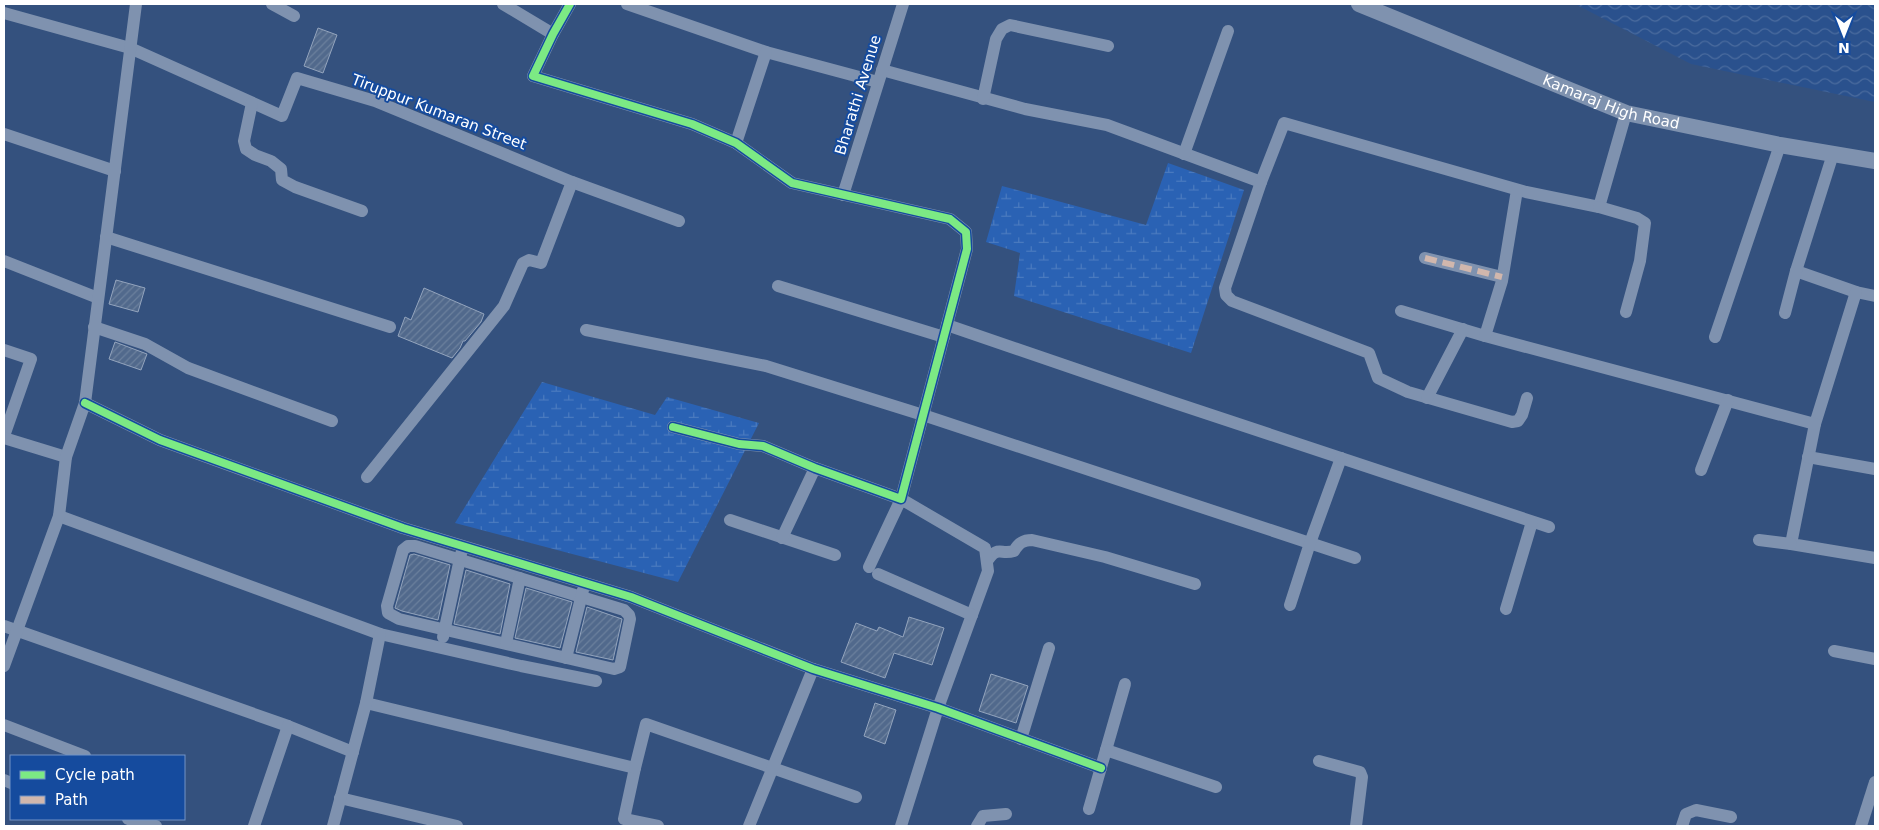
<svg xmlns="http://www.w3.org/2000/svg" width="1879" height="830" viewBox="0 0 1879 830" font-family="'DejaVu Sans',sans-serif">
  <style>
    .wetland { fill: url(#wetland-marsh) }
    .water { fill: url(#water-waves) }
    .building { fill: url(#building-hatch); stroke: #93a4bd }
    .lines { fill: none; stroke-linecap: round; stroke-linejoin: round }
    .minor { stroke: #7f92af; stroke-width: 12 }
    .tertiary { stroke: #7f92af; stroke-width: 16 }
    .quiet { stroke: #d1b7ad; stroke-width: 6; stroke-dasharray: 12 6; stroke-linecap: butt }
    .cycleway-casing { stroke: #154b9e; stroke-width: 11 }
    .cycleway { stroke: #7ce984; stroke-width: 8 }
    .labels { text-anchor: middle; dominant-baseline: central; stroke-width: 4; stroke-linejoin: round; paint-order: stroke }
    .street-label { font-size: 15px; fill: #fff; stroke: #154b9e }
  </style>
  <defs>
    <pattern id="wetland-marsh" width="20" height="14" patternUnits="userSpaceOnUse" patternTransform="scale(1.25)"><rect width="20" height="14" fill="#2a62b4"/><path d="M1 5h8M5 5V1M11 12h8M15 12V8" fill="none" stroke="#4a7abf"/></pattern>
    <pattern id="water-waves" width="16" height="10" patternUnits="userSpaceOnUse" patternTransform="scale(1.25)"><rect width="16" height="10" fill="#2a518d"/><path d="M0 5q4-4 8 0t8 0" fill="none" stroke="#4a6b9e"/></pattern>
    <pattern id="building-hatch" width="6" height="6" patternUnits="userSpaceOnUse" patternTransform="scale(1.25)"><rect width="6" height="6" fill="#51698c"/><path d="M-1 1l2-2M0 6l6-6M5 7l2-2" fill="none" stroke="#6b809d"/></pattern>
  </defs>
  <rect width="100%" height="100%" fill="#34517e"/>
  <g class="wetland">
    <path d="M1168 163 1244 190 1191 353 1014 296 1020 253 986 242 1002 186 1146 225Z"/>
    <path d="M542 382 655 415 667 397 759 423 678 582 455 523Z"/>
  </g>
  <path class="water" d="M1575 4H1875V102L1691 64Z"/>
  <g class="building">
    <path d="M318 28 337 35 323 73 304 66Z"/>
    <path d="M116 280 145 288 138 312 109 304Z"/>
    <path d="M424 288 484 314 481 322 465 341H463L460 348 452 358 398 336 405 317 411 320Z"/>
    <path d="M115 342 147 354 141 370 109 359Z"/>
    <path d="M414 554 450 565 438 620 402 611 395 608 410 555Z"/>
    <path d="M466 570 510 584 500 634 454 624Z"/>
    <path d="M526 588 572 602 560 648 515 638Z"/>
    <path d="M587 607 622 619 613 660 576 652Z"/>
    <path d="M909 617 944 628 932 665 894 653 885 678 841 662 856 623 877 631 879 627 903 637Z"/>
    <path d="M991 674 1028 686 1016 723 979 711Z"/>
    <path d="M875 703 896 710 885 744 864 736Z"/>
  </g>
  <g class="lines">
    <g class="minor">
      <path d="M272 4 294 16"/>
      <path d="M503 4 553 34"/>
      <path d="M570 4 553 34 533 76 692 124 736 143 792 183 950 219 966 232 967 249 901 499 815 468 763 446 739 444 673 427"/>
      <path d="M627 4 766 52 878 82"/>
      <path d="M4 13 130 48 282 116 297 78 375 101 572 182 679 221"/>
      <path d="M882 70 1025 109 1107 125 1261 182 1284 123 1526 192 1599 207 1626 113"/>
      <path d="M983 99 996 39 1002 29 1010 25 1108 46"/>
      <path d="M252 103 244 141 246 149 255 155 271 161 281 169 282 180 295 187 362 211"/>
      <path d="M4 134 115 171"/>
      <path d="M736 143 766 52"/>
      <path d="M1184 154 1228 31"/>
      <path d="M1261 182 1225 288 1226 295 1232 301 1369 353 1378 378 1408 392 1512 422 1518 421 1522 415 1527 398"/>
      <path d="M843 195 903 4"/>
      <path d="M1599 207 1637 218 1645 223 1640 261 1626 312"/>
      <path d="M106 237 390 327"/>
      <path d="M1425 258 1502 277"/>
      <path d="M4 261 98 298"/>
      <path d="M1796 271 1856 292 1875 296"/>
      <path d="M778 286 944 337"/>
      <path d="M1856 292 1815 424 1791 544 1875 558"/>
      <path d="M1401 311 1485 336 1815 424"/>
      <path d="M1785 313 1796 271 1833 154"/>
      <path d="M947 325 1169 401 1549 527"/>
      <path d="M94 327 145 344 188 368 332 421"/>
      <path d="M586 330 766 366 923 415 1355 558"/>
      <path d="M1485 336 1502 281 1517 190"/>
      <path d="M1715 337 1780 145"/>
      <path d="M4 350 31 359 4 436"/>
      <path d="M1427 398 1463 329"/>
      <path d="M85 403 160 440 403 528 631 597 813 669 938 708 1101 768"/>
      <path d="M4 438 66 457"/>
      <path d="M1808 457 1875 469"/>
      <path d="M1701 470 1728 400"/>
      <path d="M367 477 504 306 523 263 529 260 541 263 572 182"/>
      <path d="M59 516 380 634 521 666 596 681"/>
      <path d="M730 520 835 555"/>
      <path d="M782 538 815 468"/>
      <path d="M1759 540 1791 544"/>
      <path d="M408 546H415L624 610 629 615 630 619 620 667 614 669 399 619 388 613 387 606 403 550Z"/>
      <path d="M987 561C998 545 1000 555 1014 551 1019 543 1023 540 1032 540L1105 557 1195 584"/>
      <path d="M869 567 901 499 985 548 988 571 938 708 901 826"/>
      <path d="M878 574 972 615"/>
      <path d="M1290 605 1310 543 1341 458"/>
      <path d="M1506 609 1532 522"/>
      <path d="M4 626 288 726 353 752"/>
      <path d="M443 637 461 554"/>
      <path d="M506 643 520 578"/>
      <path d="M1834 651 1875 659"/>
      <path d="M566 658 583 590"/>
      <path d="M4 666 59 516 66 457 85 403 136 4"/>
      <path d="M366 703 635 768 624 819 658 826"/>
      <path d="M4 725 85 756"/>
      <path d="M1021 739 1049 648"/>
      <path d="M1106 750 1125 684"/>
      <path d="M1319 761 1360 772 1362 777 1356 826"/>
      <path d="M635 768 646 724 856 797"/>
      <path d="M4 780 11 783"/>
      <path d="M340 798 457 826"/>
      <path d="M1089 809 1106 750 1216 787"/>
      <path d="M128 819 156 826"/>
      <path d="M254 826 288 726"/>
      <path d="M333 826 366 703 380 634"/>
      <path d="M749 826 813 669"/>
      <path d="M977 826 983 816 1006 814"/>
      <path d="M1682 826 1686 814 1696 810 1731 817"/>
      <path d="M1861 826 1875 782"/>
    </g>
    <path class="tertiary" id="s1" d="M1359 4 1626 113 1780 145 1875 161"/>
    <path class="quiet" d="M1425 258 1502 277"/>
    <defs>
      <g id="cycleway">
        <path d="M570 4 553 34 533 76 692 124 736 143 792 183 950 219 966 232 967 249 901 499 815 468 763 446 739 444 673 427"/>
        <path d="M85 403 160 440 403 528 631 597 813 669 938 708 1101 768"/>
      </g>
    </defs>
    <use href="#cycleway" class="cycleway-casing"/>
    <use href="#cycleway" class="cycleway"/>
  </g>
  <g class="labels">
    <g class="street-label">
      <text transform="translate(858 95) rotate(-73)">Bharathi Avenue</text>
      <text stroke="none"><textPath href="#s1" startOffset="271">Kamaraj High Road</textPath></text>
      <text transform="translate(439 112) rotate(21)">Tiruppur Kumaran Street</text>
    </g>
  </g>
  <rect width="1879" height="830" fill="none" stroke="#ffffff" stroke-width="10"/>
  <rect x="10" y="755" width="175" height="65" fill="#154b9e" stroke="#7393c5"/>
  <rect x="20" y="771" width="25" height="8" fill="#7ce984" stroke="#7393c5"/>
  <text x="55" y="780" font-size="15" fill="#ffffff">Cycle path</text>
  <rect x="20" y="796" width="25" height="8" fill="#d1b7ad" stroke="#7393c5"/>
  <text x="55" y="805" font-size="15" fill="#ffffff">Path</text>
  <g transform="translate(1844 35) rotate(180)" stroke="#154b9e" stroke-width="4" paint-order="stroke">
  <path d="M0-4L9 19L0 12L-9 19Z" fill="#ffffff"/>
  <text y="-8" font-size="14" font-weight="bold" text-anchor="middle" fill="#ffffff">N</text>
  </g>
</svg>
